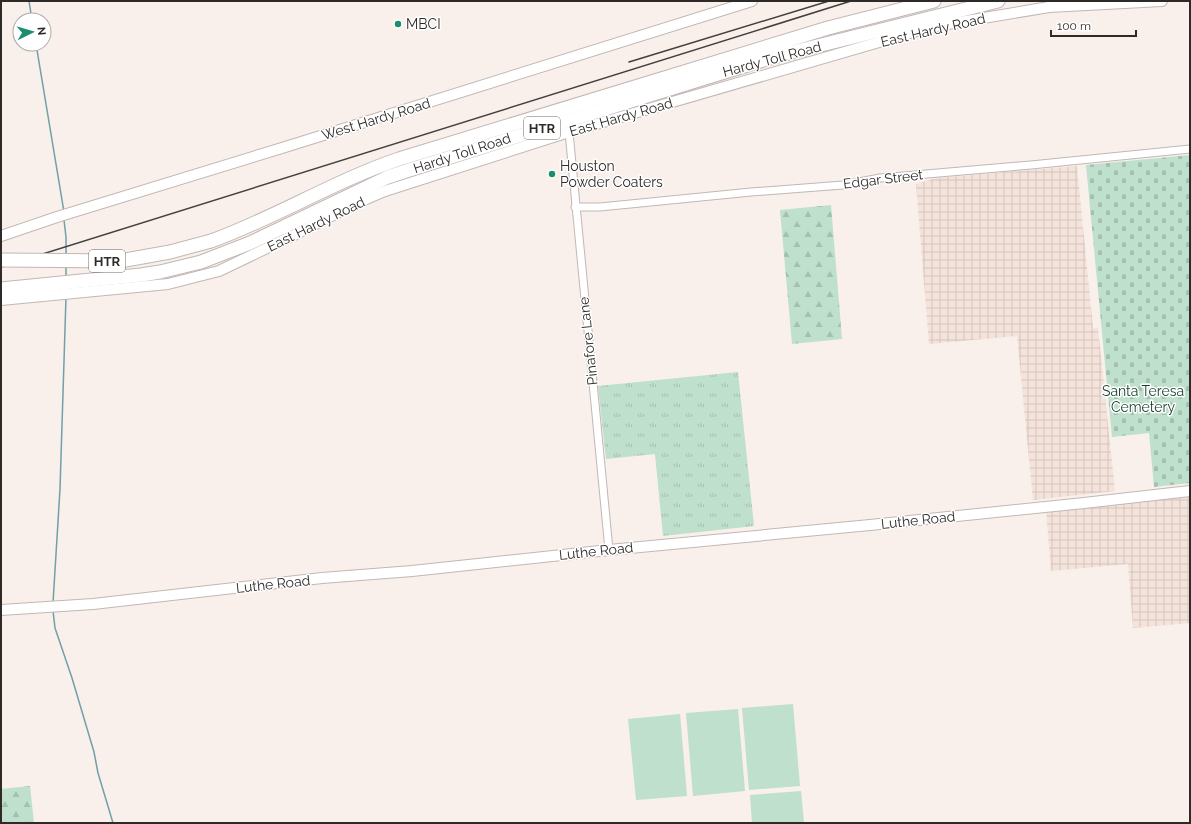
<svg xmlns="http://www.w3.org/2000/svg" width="1191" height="824" viewBox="0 0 1191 824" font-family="Raleway,sans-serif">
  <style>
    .industrial { fill: url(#industrial-grid) }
    .grass { fill: url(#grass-tufts) }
    .forest { fill: url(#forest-firs) }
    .cemetery { fill: url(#cemetery-stones) }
    .garden { fill: #bee0cd }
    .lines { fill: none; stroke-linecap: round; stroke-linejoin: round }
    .stream { stroke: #729fa8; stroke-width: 1.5 }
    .street-casing { stroke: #c1b8b4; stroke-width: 9 }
    .secondary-casing { stroke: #c1b8b4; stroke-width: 12 }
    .highway-casing { stroke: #c1b8b4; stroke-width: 15 }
    .street { stroke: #fff; stroke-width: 7 }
    .secondary { stroke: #fff; stroke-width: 10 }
    .highway { stroke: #fff; stroke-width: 13 }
    .rail { stroke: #433f3d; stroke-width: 1.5 }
    .highway-bridge-casing { stroke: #c1b8b4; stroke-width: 15; stroke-linecap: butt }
    .highway-bridge { stroke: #fff; stroke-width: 13 }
    .poi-dot { fill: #1a8e70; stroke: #fff; stroke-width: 1.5 }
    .labels { text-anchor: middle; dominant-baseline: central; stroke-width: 3; stroke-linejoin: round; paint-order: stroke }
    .shield { fill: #fff; stroke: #6c6a68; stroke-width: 1 }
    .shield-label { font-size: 13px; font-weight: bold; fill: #2d2a28 }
    .poi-label { font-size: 14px; fill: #2d2a28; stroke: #fff; text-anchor: start }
    .street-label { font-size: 14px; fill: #2d2a28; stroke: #fff }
    .park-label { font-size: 14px; fill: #153f2c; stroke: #fff }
  </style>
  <defs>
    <pattern id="industrial-grid" width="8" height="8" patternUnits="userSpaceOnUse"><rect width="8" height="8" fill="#f4e3db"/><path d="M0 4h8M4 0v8" fill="none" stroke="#d2c3bc"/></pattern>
    <pattern id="grass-tufts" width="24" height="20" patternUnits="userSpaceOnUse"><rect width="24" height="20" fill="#bee0cd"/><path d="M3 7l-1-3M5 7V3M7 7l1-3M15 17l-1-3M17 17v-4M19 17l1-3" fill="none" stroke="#a4c0b0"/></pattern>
    <pattern id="forest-firs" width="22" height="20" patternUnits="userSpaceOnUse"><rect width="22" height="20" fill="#bee0cd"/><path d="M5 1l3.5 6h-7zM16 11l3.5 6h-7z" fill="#a4c0b0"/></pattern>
    <pattern id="cemetery-stones" width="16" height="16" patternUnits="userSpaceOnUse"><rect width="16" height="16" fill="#bee0cd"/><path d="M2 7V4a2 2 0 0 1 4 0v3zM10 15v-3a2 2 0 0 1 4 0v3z" fill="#a4c0b0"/></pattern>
  </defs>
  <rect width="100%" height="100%" fill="#f9efeb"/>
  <g class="industrial">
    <path d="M1077 166 1093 328 1085 329 1098 328 1115 491 1033 500 1017 336 929 344 916 184 936 178Z"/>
    <path d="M1190 496V623L1133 628 1128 564 1051 571 1046 510Z"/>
  </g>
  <path class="grass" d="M738 372 754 526 663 536 655 454 606 459 598 386Z"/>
  <g class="forest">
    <path d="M831 205 842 339 792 344 780 210Z"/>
    <path d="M30 786 34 823H1V789Z"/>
  </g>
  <path class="cemetery" d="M1190 155V483L1154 487 1149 433 1112 437 1086 165Z"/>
  <g class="garden">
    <path d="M793 704 800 786 749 790 742 708Z"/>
    <path d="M738 709 745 791 693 796 686 713Z"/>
    <path d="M680 714 687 796 636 800 628 719Z"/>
    <path d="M801 791 804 823H752L750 795Z"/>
  </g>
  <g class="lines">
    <g class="stream">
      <path d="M29 1 32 20"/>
      <path d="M36 44 64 212"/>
      <path d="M64 220 66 237V256"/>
      <path d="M66 278V265"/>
      <path d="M53 603 60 489 66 297"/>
      <path d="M53 611 55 628 72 678 94 752 98 773 113 823"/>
    </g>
    <defs>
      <g id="street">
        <path d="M569 132 609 550"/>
        <path d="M575 207H600L751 192 843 185 880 178 1031 165 1190 149"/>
      </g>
      <g id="secondary">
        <path d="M1 236 57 217 282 148 752 1"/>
        <path d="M1 300 168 284 219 271 294 235 357 203 385 191 569 132 917 31 942 25 1049 7 1162 1"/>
        <path d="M1 610 93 604 322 578 412 571 609 550 870 525 1084 503 1190 491"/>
      </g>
      <g id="highway">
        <path d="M211 241C275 218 334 181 399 159L828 28 934 1"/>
        <path d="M1 289 141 275 160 272 201 262 250 243 388 177 406 171 773 57 998 1"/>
      </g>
    </defs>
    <use href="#street" class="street-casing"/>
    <use href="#secondary" class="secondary-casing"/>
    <use href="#highway" class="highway-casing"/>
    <use href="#street" class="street"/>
    <use href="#secondary" class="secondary"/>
    <use href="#highway" class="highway"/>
    <g class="rail">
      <path d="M629 62 829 1"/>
      <path d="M1 267 851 1"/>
    </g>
    <defs>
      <path id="highway-bridge" d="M1 260 120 261 170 252 211 241"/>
    </defs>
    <use href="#highway-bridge" class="highway-bridge-casing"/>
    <use href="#highway-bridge" class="highway-bridge"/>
  </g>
  <g class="poi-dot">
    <circle cx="398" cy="24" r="4"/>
    <circle cx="552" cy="174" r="4"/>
  </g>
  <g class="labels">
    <g class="shield">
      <rect x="524" y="117" width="36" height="22" rx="3"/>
      <rect x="89" y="250" width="36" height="22" rx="3"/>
    </g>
    <g class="shield-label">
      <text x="542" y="128">HTR</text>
      <text x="107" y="261">HTR</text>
    </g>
    <g class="poi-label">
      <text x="406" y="24">MBCI</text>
      <text x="560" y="166">Houston<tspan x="560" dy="16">Powder Coaters</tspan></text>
    </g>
    <g class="street-label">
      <text transform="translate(933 30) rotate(-13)">East Hardy Road</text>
      <text transform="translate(772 59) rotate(-15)">Hardy Toll Road</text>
      <text transform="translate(621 117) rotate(-16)">East Hardy Road</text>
      <text transform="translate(376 119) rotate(-17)">West Hardy Road</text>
      <text transform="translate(462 153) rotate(-18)">Hardy Toll Road</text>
      <text transform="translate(883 179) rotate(-7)">Edgar Street</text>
      <text transform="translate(316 224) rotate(-26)">East Hardy Road</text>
      <text transform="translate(588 341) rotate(-96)">Pinafore Lane</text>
      <text transform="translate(918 520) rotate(-6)">Luthe Road</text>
      <text transform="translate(596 551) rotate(-6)">Luthe Road</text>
      <text transform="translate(273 584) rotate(-6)">Luthe Road</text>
    </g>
    <g class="park-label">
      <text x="1143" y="391">Santa Teresa<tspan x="1143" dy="16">Cemetery</tspan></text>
    </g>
  </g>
  <rect width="1191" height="824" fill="none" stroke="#2d2a28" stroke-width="4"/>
  <g transform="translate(32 32) rotate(85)"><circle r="19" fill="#ffffff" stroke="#abaaa9"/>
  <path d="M0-3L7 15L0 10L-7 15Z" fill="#1a8e70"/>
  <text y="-6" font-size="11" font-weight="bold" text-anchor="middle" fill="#2d2a28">N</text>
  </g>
  <path d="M1051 30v6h85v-6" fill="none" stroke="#2d2a28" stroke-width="2"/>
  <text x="1057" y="30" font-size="12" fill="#2d2a28" stroke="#ffffff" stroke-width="3" paint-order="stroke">100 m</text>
</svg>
